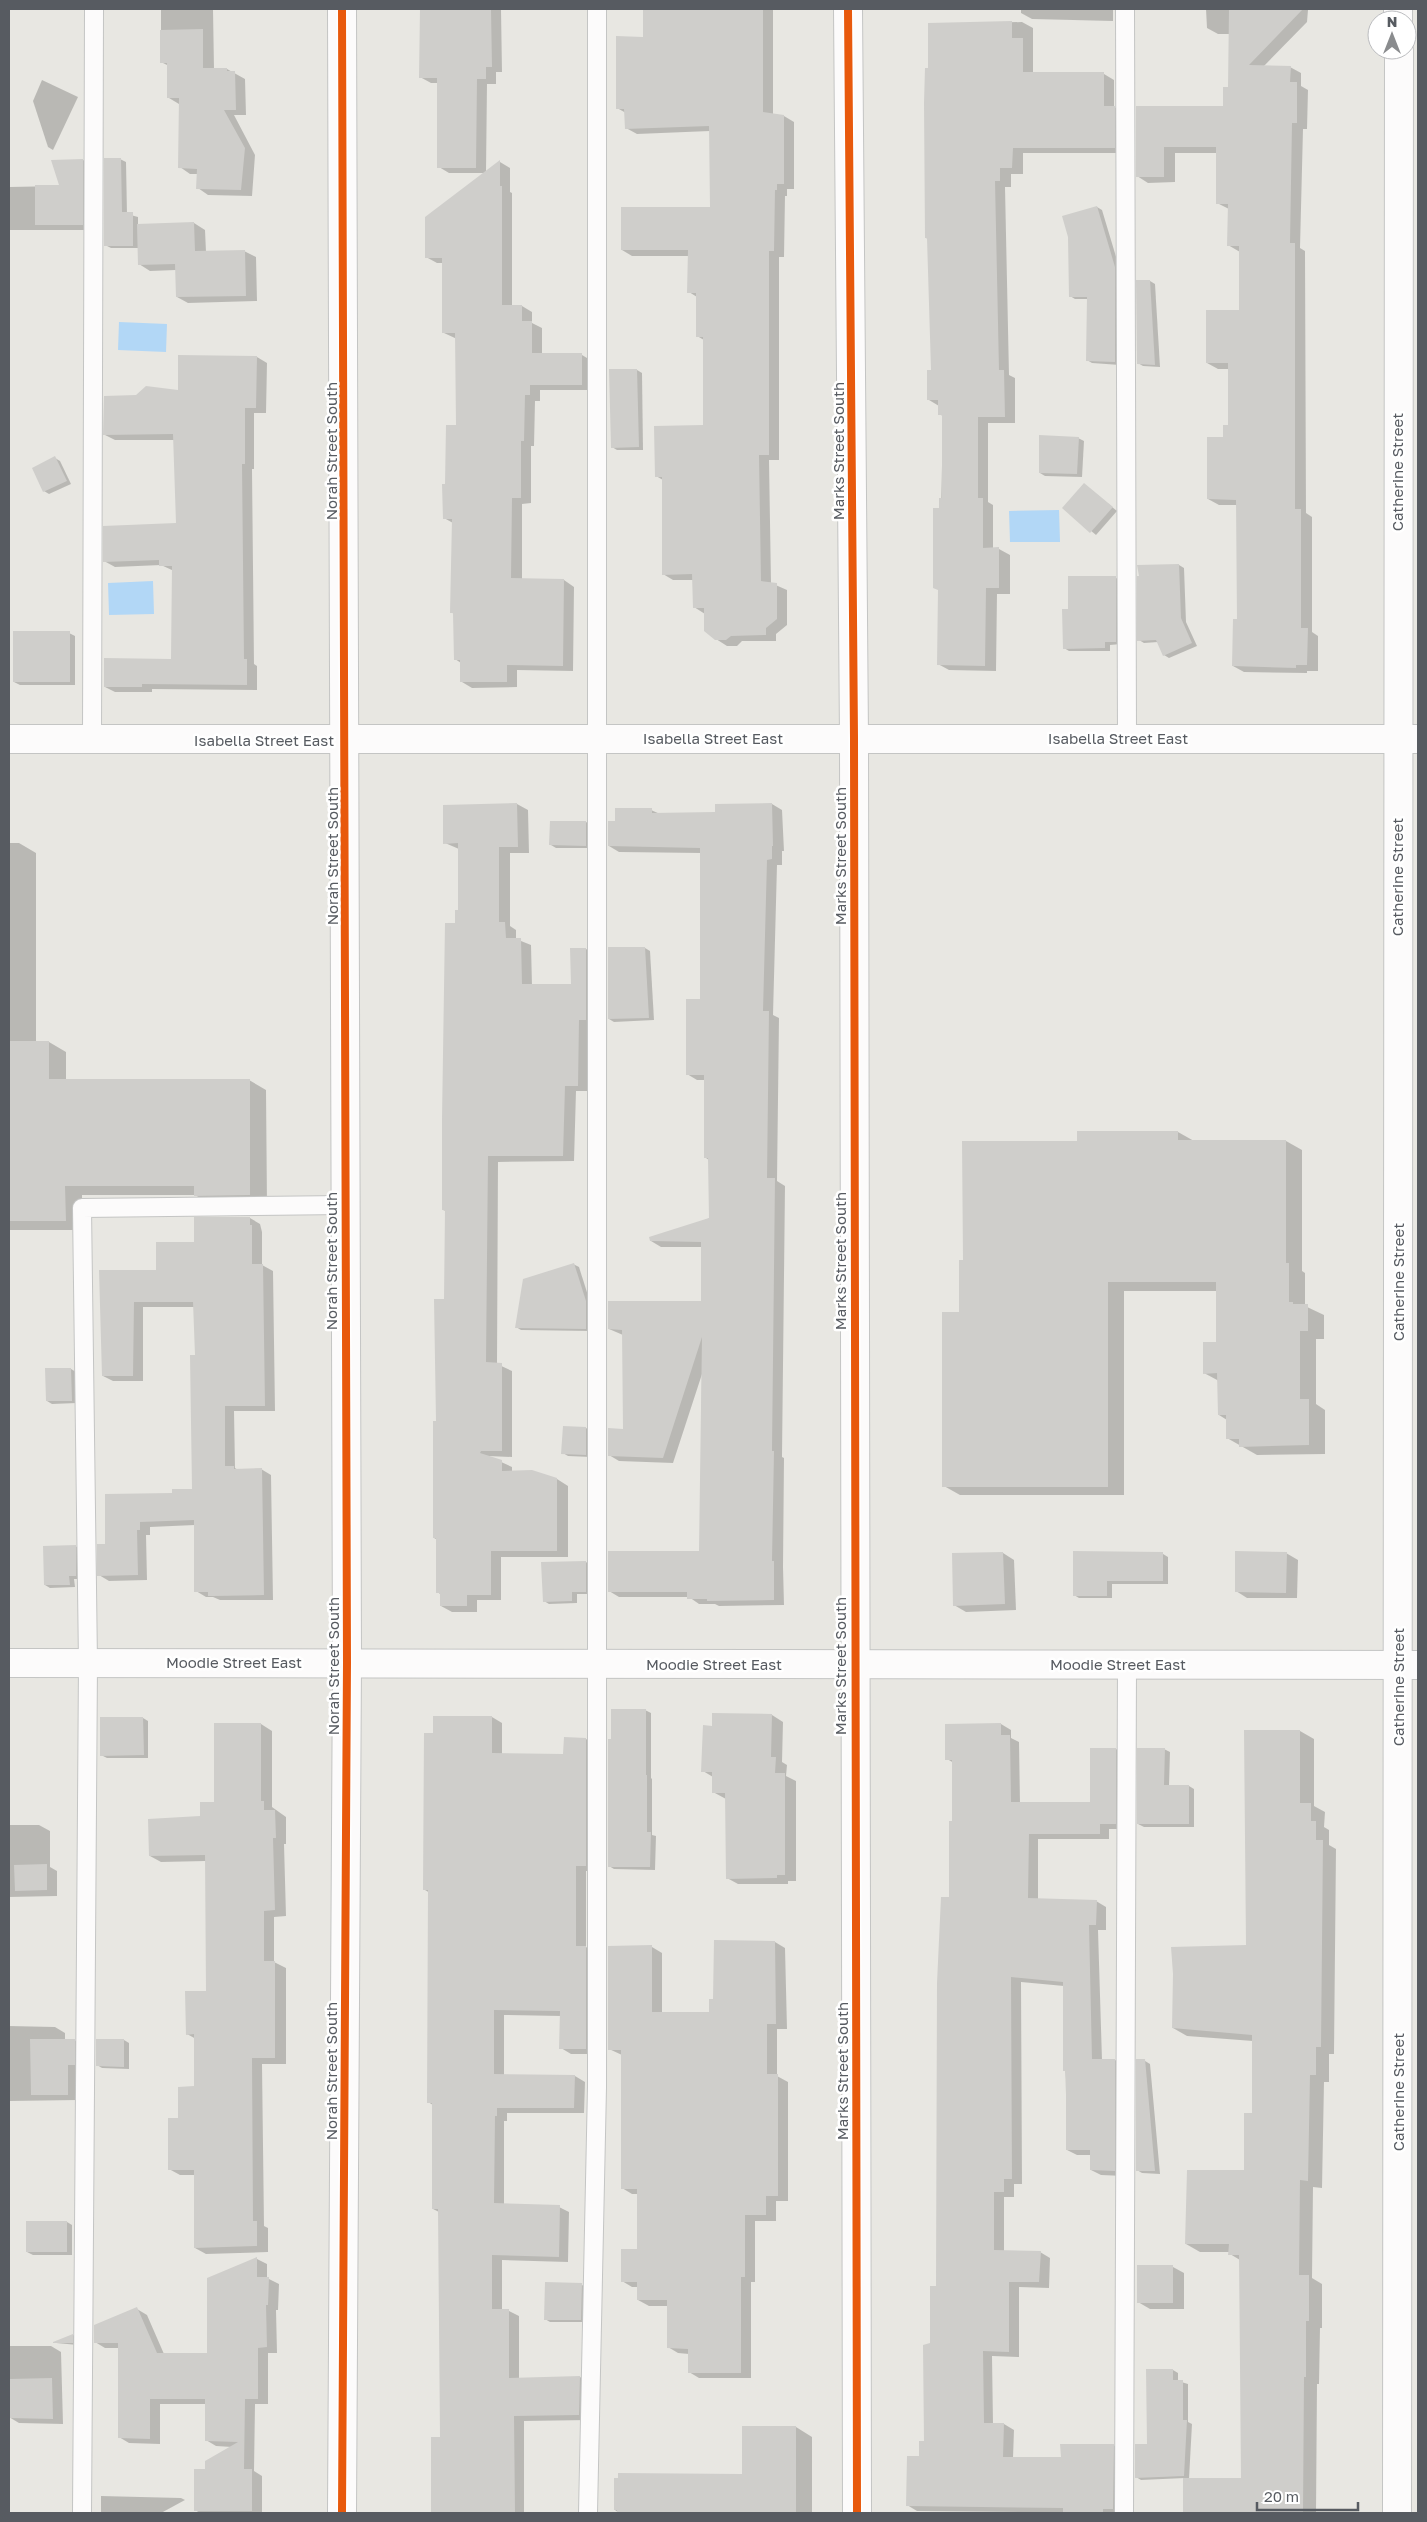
<svg xmlns="http://www.w3.org/2000/svg" width="1427" height="2522" viewBox="0 0 1427 2522" font-family="'Golos Text',sans-serif">
  <style>
    .water { fill: #b2d7f6 }
    .shadow { fill: #0003 }
    .building { fill: #cfcecb }
    .lines { fill: none; stroke-linecap: round; stroke-linejoin: round }
    .lane-casing { stroke: #c4c5c4; stroke-width: 20 }
    .street-casing { stroke: #c4c5c4; stroke-width: 30 }
    .lane { stroke: #fcfbfb; stroke-width: 18 }
    .street { stroke: #fcfbfb; stroke-width: 28 }
    .cycleway-casing { stroke: #fff; stroke-width: 11 }
    .cycleway { stroke: #e8590c; stroke-width: 8 }
    .labels { text-anchor: middle; dominant-baseline: central; stroke-width: 5; stroke-linejoin: round; paint-order: stroke }
    .street-label { font-size: 15px; fill: #575b61; stroke: #fff }
  </style>
  <rect width="100%" height="100%" fill="#e8e7e2"/>
  <g class="water">
    <path d="M119 322 167 324 166 352 118 350Z"/>
    <path d="M1059 510 1060 542H1010L1009 511Z"/>
    <path d="M153 581 154 614 109 615 108 583Z"/>
  </g>
  <g class="shadow">
    <path d="M161 9H213L214 69H227L245 79 246 115H234L255 155 252 196 208 195 198 188V174H190L180 167 179 104 169 98V66L161 62Z"/>
    <path d="M421 9H501L502 72H496V84H487L486 172 500 162 510 168V192L512 193V306H522L532 312V323L542 328V355H582L592 361V390H540V401H535L534 446H531V503L522 504V580H564L574 587 573 671 517 670V687L472 688 462 682 461 663 455 659 454 614 451 612 453 523 444 518 447 485 458 426 457 339 444 333V263H437L426 257 485 173H449L439 167 438 83H431L420 77Z"/>
    <path d="M644 9H773V114L784 116 794 122V189H787V196H785L784 257H779V460H769L771 583 787 590V625L776 634V641H742L737 646H727L716 639 705 614 694 607 693 580H673L663 574V480L656 476 704 427V340L697 336V297L689 292 690 256H632L622 250 711 208 710 131 637 134 626 128V113L617 108 644 38Z"/>
    <path d="M1021 9H1113V21L1032 19 1021 13Z"/>
    <path d="M1206 9 1308 10 1307 22 1264 66 1290 67 1301 73V86L1308 90 1307 129H1303L1300 248 1305 251 1306 513 1312 517V632L1318 636V671H1307V673L1244 672 1233 666 1238 620V505H1219L1208 499 1229 426V369H1218L1207 363 1240 311V252L1228 245 1229 209 1217 203V153H1175V182L1148 183 1137 176V107H1224L1229 88 1230 34H1218L1207 28Z"/>
    <path d="M1022 22 1033 28V74H1104L1114 80V107L1125 113V153H1023V174H1011V187H1005L1009 375 1015 378V423H988V502L993 505V549H999L1010 555V594H997L996 671 949 670 938 664 943 416 939 414V406L929 400 932 372 928 239 926 238 929 24Z"/>
    <path d="M42 80 78 97 53 150 48 147 33 101Z"/>
    <path d="M120 159 126 162 127 214 138 217V225L194 223 205 230 206 252 244 251 256 257 257 301 188 303 177 297 176 270 150 271 139 264V248H111L105 245Z"/>
    <path d="M83 160 93 166V230H9V187L61 186Z"/>
    <path d="M1097 207 1102 210 1120 270V365L1092 363 1087 360 1089 299H1075L1070 296Z"/>
    <path d="M1150 281 1155 284 1160 367 1143 366 1138 363Z"/>
    <path d="M257 357 267 363 266 413H254V469H252L254 664 257 666V690L152 689V692H115L105 687 172 660 174 571 161 565 115 567 104 561 177 524 175 440H115L105 435 137 396 179 392Z"/>
    <path d="M637 370 642 373 643 450H617L612 447Z"/>
    <path d="M1078 438 1084 441 1082 477 1045 476 1040 473Z"/>
    <path d="M55 458 60 461 71 484 49 494 44 491Z"/>
    <path d="M1085 485 1117 511 1096 535 1064 508Z"/>
    <path d="M1179 565 1184 568 1186 622 1197 646 1169 658 1164 655 1158 642 1144 643 1139 640Z"/>
    <path d="M1116 578 1121 581V644L1110 645V651H1069L1064 648 1069 610Z"/>
    <path d="M69 633 75 636V685H20L14 682Z"/>
    <path d="M517 804 528 810 529 853H510V926L516 930V939L531 945 532 986 572 985V949H586L597 955 589 1026 588 1091H576L574 1161 498 1162 497 1364 512 1371V1457L488 1456 512 1467V1472L557 1479 568 1486V1557H501V1600H477V1612H452L441 1606V1595L438 1592V1540L434 1538 437 1422 445 1300 446 1211 443 1210 456 924 459 911V849L445 843 444 806Z"/>
    <path d="M772 804 782 810 784 851H782V865H777L773 1015 779 1018 777 1181 785 1186 782 1457 784 1458 783 1567 784 1605 719 1606 715 1604H699L689 1597H619L609 1591 700 1553 702 1374 673 1463 619 1461 609 1455 624 1431 623 1335 609 1329 703 1302V1247H661L651 1241 710 1218 709 1160 706 1158 705 1080H697L687 1074 702 1000 701 853 619 852 609 846 616 822 651 810 660 814 717 813Z"/>
    <path d="M551 822H586L591 825V848H556L551 845Z"/>
    <path d="M9 843H19L36 853V1042H49L66 1052V1080H249L266 1090 267 1205H212L195 1195H82V1230H9Z"/>
    <path d="M645 948 650 951 654 1020 614 1022 609 1019Z"/>
    <path d="M1178 1132 1194 1141H1286L1302 1150V1271L1305 1273V1306L1324 1315V1339H1316V1404L1325 1410V1454L1257 1455 1227 1438V1420L1219 1415V1381L1204 1373 1217 1343V1291H1124V1495H960L944 1486 964 1262 1078 1142Z"/>
    <path d="M250 1218 260 1224 262 1232V1265L273 1271 275 1411H234L235 1468 238 1470 261 1469 271 1475 273 1600H220L213 1597H206L196 1591 195 1525 150 1527V1535H146L147 1580 109 1581 99 1575 107 1546 173 1494 193 1490 197 1356 195 1307H143V1381H113L103 1376 100 1272H158L195 1243Z"/>
    <path d="M573 1264 579 1267 591 1305V1331L521 1330 516 1327Z"/>
    <path d="M71 1369 76 1372 77 1403 52 1404 47 1401Z"/>
    <path d="M586 1428 591 1431V1457L568 1456 563 1453Z"/>
    <path d="M75 1546 81 1549V1579H74L75 1587 50 1588 45 1585Z"/>
    <path d="M1003 1553 1014 1560 1016 1610 966 1612 954 1605Z"/>
    <path d="M1286 1553 1298 1560 1297 1598H1247L1236 1591Z"/>
    <path d="M1163 1554 1168 1557V1584H1112V1598H1079L1074 1595Z"/>
    <path d="M586 1562 591 1566V1594H577V1603L549 1604 544 1601 543 1563Z"/>
    <path d="M645 1710 651 1713V1778L652 1779V1835L656 1836 655 1870 614 1869 609 1866 612 1741Z"/>
    <path d="M772 1715 783 1722 782 1762 787 1765 786 1776 796 1781V1881H788V1884H738L727 1878 726 1799 713 1792V1777L703 1771 713 1727Z"/>
    <path d="M434 1717H492L502 1723V1755L564 1756 565 1738 586 1739 596 1745V1871H586V1947L596 1953V2054H571L561 2048V2016L504 2015V2076H575L585 2082 584 2113H507V2121H504V2205L559 2207 569 2212 568 2262 502 2260V2311H509L519 2316V2379L580 2377 590 2383 589 2420 524 2421V2513H436L432 2511 442 2439 439 2212 433 2209V2105L428 2102 430 1893 425 1890Z"/>
    <path d="M143 1718 148 1721V1758H107L101 1755Z"/>
    <path d="M261 1724 272 1731V1807L286 1817V1844H284L286 1916 274 1917V1962L286 1968V2064H262L264 2226 268 2228V2252L206 2254 195 2248V2175H180L169 2169 179 2119 196 2088V2039L187 2034 207 1993 206 1861 161 1862 150 1856 202 1817 215 1803Z"/>
    <path d="M1001 1724 1011 1730V1738L1019 1742 1020 1803H1091L1116 1749 1126 1755 1125 1829H1109V1839H1038V1900L1096 1901 1106 1907V1930H1098L1102 2060H1115L1125 2066 1124 2176 1101 2175 1091 2170V2155H1077L1067 2150 1064 1986 1021 1982 1022 2184H1014V2197H1004V2252H1040L1050 2258 1049 2288 1019 2287V2357L992 2356 993 2424H1004L1014 2430 1013 2458 1062 2459 1113 2445 1123 2451V2513L917 2511 907 2505 926 2442 937 2287 954 1822V1763L947 1759Z"/>
    <path d="M1245 1731H1300L1314 1739V1806L1325 1812 1324 1827 1329 1830V1845L1336 1849 1334 2054H1329V2082H1324L1322 2188 1313 2187 1312 2278 1322 2284V2328H1320L1319 2384H1317L1316 2513H1184L1185 2478 1141 2480 1136 2477 1173 2370 1178 2373V2381L1188 2384V2422L1192 2424 1189 2479H1242L1240 2260 1230 2254V2252H1200L1186 2244 1245 2171 1253 2114V2041L1187 2036 1173 2028 1247 1946Z"/>
    <path d="M1164 1749 1170 1752 1169 1786H1189L1194 1789V1827H1144L1138 1824Z"/>
    <path d="M9 1825H39L50 1831V1867L57 1871V1896L9 1897Z"/>
    <path d="M775 1942 785 1948 787 2029H777V2076L788 2082V2201H776V2221H755V2282H751V2378H699L689 2372V2354L678 2353 668 2347 669 2306H649L638 2300V2287H632L622 2281 638 2251V2194H632L622 2188V2055L609 2049V1947H652L662 1953V2013H710L714 2000Z"/>
    <path d="M9 2026 55 2027 65 2033V2040H74L85 2046 78 2100 9 2101Z"/>
    <path d="M124 2040 129 2043V2069L102 2068 97 2065Z"/>
    <path d="M1145 2061 1150 2064 1160 2174 1142 2173 1137 2170Z"/>
    <path d="M27 2222H67L72 2225V2255H33L27 2252Z"/>
    <path d="M257 2259 267 2264V2278L279 2284 278 2310H276L277 2353H268V2404H255L254 2471 262 2476V2513H200L195 2510 206 2470 232 2447 216 2446 206 2440V2404H160V2444L129 2443 119 2437V2348H105L95 2342 137 2309 147 2315 164 2354H209Z"/>
    <path d="M1173 2267 1184 2273V2309H1150L1138 2302Z"/>
    <path d="M582 2285 587 2288 586 2322H550L545 2319Z"/>
    <path d="M73 2335 78 2338V2345L56 2343Z"/>
    <path d="M9 2346H51L61 2352 63 2424 19 2423 9 2417Z"/>
    <path d="M743 2427H796L812 2437V2513H619L615 2510 619 2479 743 2475Z"/>
    <path d="M101 2496 181 2498 185 2500 161 2513H101Z"/>
  </g>
  <g class="building">
    <path d="M420 9H491L492 67H486V79H477L476 168H437V78H419Z"/>
    <path d="M643 9H763V112L784 115V184H777V190H775L774 251H769V455H759L761 581 777 583V619L766 628V635L731 636 726 640H715L704 631V608H693L692 574 662 575V477H655L654 426 703 425V337H696V293H687L688 250H621V207H710L709 126 625 129 624 109H616V36L643 37Z"/>
    <path d="M1229 9H1303L1249 65 1291 66 1290 82H1297V123H1292L1290 243H1295V509H1301V628H1308L1307 665H1296V668L1232 666 1233 619H1237L1236 500 1207 499V437H1223V425H1228V363H1206V310H1239V246H1227L1228 204H1216V147H1164V177H1136V106H1223V87H1228Z"/>
    <path d="M1012 21V38H1023V72H1104V106H1115V148H1013L1012 168H1000V181H995L999 370H1004L1005 417H978V498H983V548L999 547V588H986L985 666 937 665 938 590 933 588V508H939V498H942V415H938V400H927V370H931L927 238H925L924 103 925 68H928V23Z"/>
    <path d="M203 29V68H227V71H235L236 110H224L245 148 241 190 196 189 197 169 178 168 179 98H167V63H160V30Z"/>
    <path d="M104 158H121L122 212H133V246H104Z"/>
    <path d="M83 159V225H35V185H59L51 160Z"/>
    <path d="M500 160V186H502V305H522V321H532V353H582V385H530V395H525L524 441H521V498H512L511 578 564 579 563 666 507 665V682H460V660H454L453 613H450L452 519H443L442 484H445L446 425H456L455 333H442V258H425V217Z"/>
    <path d="M1097 206 1115 267V362L1086 361 1087 297H1069L1068 237 1062 216Z"/>
    <path d="M194 222 195 251 245 250 246 296 176 297 175 264 138 265 137 224Z"/>
    <path d="M1136 280H1150L1155 365 1137 364Z"/>
    <path d="M178 355 257 356 256 408H245V464H242L244 659H247V685L142 684V687H104V658L171 659 172 566H159V560L103 562V526L176 523 173 434 103 435 104 396 136 395 146 386 178 390Z"/>
    <path d="M609 369H637L639 447 611 448Z"/>
    <path d="M1039 435 1079 437 1077 474 1039 473Z"/>
    <path d="M55 456 67 481 43 492 32 468Z"/>
    <path d="M1084 483 1113 507 1090 533 1062 508Z"/>
    <path d="M1179 564 1181 618 1192 643 1163 656 1156 640 1137 641V576H1139L1137 565Z"/>
    <path d="M1068 576H1116V642H1105V648L1063 649 1062 609H1068Z"/>
    <rect x="13" y="631" width="57" height="51"/>
    <path d="M517 803 518 847H499V922H505L506 938H521L522 984H571L570 948H586V1020H579L578 1086H565L563 1156H488L486 1362 502 1363V1451H481L480 1453 502 1460V1471L532 1470 557 1478V1551H491V1595H467V1606H440V1593H436V1538H433V1421H436L434 1299H444L445 1210H442V1120L445 923H455V910H458V843L443 844V805Z"/>
    <path d="M772 803 773 846H772V859L767 860 763 1011H769L767 1178H775L772 1451H774L772 1561H774V1600L707 1601V1599H687V1592H608V1551H699L702 1337 663 1458 608 1456V1428L623 1429 622 1330 608 1329V1301H701V1242L650 1241 649 1237 709 1218 708 1158H704V1075H686V999H700V848L608 846V821H615V808H652V813L715 812V804Z"/>
    <path d="M550 821H586V846L549 845Z"/>
    <path d="M608 947H645L649 1018 608 1019Z"/>
    <path d="M9 1041H49V1079H250V1195L194 1196V1186H65L66 1221H9Z"/>
    <path d="M1077 1131H1178V1140H1286V1263H1289V1302H1293V1304H1308V1331H1300V1399H1309V1445L1239 1447V1439H1226V1415H1218L1217 1373 1203 1374V1342H1216V1282H1108V1487H942V1312H959V1260H963L962 1141H1077Z"/>
    <path d="M194 1217H250V1225H252V1264H263L265 1406H225V1466H234V1469L262 1468 264 1595 213 1596H208V1592H194V1520L140 1522V1530H137L138 1575 97 1576V1544H105V1494L172 1493V1489H192L190 1355H195L193 1302H134L133 1376H102L99 1270H156V1242H194Z"/>
    <path d="M574 1263 586 1301V1329L515 1328 523 1279Z"/>
    <path d="M45 1368H71L72 1401H46Z"/>
    <path d="M563 1426 586 1427V1455L561 1454Z"/>
    <path d="M76 1545V1576H69L70 1585H44L43 1546Z"/>
    <path d="M1073 1551 1163 1552V1581H1107V1596H1073Z"/>
    <path d="M1235 1551 1287 1552 1286 1593 1235 1592Z"/>
    <path d="M1003 1552 1005 1604 953 1606 952 1553Z"/>
    <path d="M586 1561V1592H572V1601L543 1602 541 1562Z"/>
    <path d="M611 1709H646V1775H647V1832H651L650 1867H608V1739H611Z"/>
    <path d="M712 1713 772 1714 771 1757H776L775 1773H785V1875H777V1878L726 1879 725 1793H712V1772H701L703 1725 712 1726Z"/>
    <path d="M433 1716H492V1753L563 1754 564 1737 586 1738V1866H576V1946H586V2049H559L560 2011 494 2010V2074L575 2075 574 2108H497V2116H495L494 2203 560 2205 559 2257 492 2255V2309H509V2378L580 2376 579 2415 514 2416 515 2512H431V2437H440L438 2209H432V2103H427L428 1890H423L424 1733H433Z"/>
    <path d="M100 1717H143L144 1755 100 1756Z"/>
    <path d="M214 1723H261V1801H264V1810H275L276 1838H273L275 1910 264 1911V1961H275V2058H252L253 2221H257V2246L194 2248V2170H168V2118H178V2087L194 2086V2034L186 2035 185 1991H206L205 1855 149 1856 148 1819 200 1816V1802H214Z"/>
    <path d="M1001 1723V1735H1010L1011 1802H1090V1748H1116V1824H1100V1834H1029L1028 1898 1097 1900 1096 1925H1089L1092 2059H1115V2171L1090 2170V2150H1066V2079L1065 2071H1063V1982L1011 1977 1012 2179H1004V2192H994V2250L1041 2251 1039 2282H1009V2352L983 2351 984 2423H1004L1003 2457H1061L1060 2444H1114L1113 2509H1103V2513H1063V2508L906 2506 907 2456H919V2441H924L923 2345 930 2343V2286H936L937 1983 941 1897H949V1821H952V1760H945V1724Z"/>
    <path d="M1244 1730H1300V1803H1311V1821H1316V1840H1323L1321 2047H1316V2075H1310L1308 2181 1300 2180 1299 2275H1309V2321H1306V2377H1304L1303 2513H1183V2478H1241L1239 2255H1228L1229 2244H1185L1187 2170H1244V2113H1252V2035L1172 2028 1173 1974 1171 1947 1246 1945Z"/>
    <path d="M1137 1748H1165L1164 1785H1189V1824H1137Z"/>
    <path d="M47 1864V1890L15 1891 14 1865Z"/>
    <path d="M714 1940 775 1941 776 2024H767V2074H778V2196H766V2215H745V2277H741V2373H688V2349L667 2348V2300H637V2282H621V2249H637V2189H621V2050H608V1946L652 1945V2012H709V1999H713Z"/>
    <path d="M30 2039H75V2065H68V2095H31Z"/>
    <path d="M96 2039H124V2067L96 2066Z"/>
    <path d="M1136 2059H1145L1155 2171H1136Z"/>
    <rect x="26" y="2221" width="41" height="31"/>
    <path d="M257 2257V2277H269L268 2305H266L267 2347 258 2348V2399H245L244 2469H252V2511H194V2469H205V2461L238 2442 205 2441V2399H150V2439L118 2438V2343H94V2325L137 2307 157 2353H207V2278Z"/>
    <rect x="1137" y="2265" width="36" height="38"/>
    <path d="M545 2282 582 2283 581 2320H544Z"/>
    <path d="M73 2334V2343H53V2342Z"/>
    <path d="M1146 2369H1173V2380H1183V2420H1187L1184 2476 1135 2478V2444H1147Z"/>
    <path d="M52 2378 53 2419 9 2418V2379Z"/>
    <path d="M742 2426H796V2513H617V2510H614V2478H618V2473L742 2474Z"/>
  </g>
  <g class="lines">
    <defs>
      <g id="lane">
        <path d="M1125 9 1127 738"/>
        <path d="M92 739 94 9"/>
        <path d="M82 2513 88 1663 82 1208 345 1205"/>
        <path d="M588 2513 597 2087V9"/>
        <path d="M1124 2513 1127 1665"/>
      </g>
      <g id="street">
        <path d="M848 9 854 738 857 2513"/>
        <path d="M1398 9V20"/>
        <path d="M9 739H1418"/>
        <path d="M9 1663 1418 1665"/>
        <path d="M342 2513 347 1662 342 9"/>
        <path d="M1397 2513 1399 50"/>
      </g>
    </defs>
    <use href="#lane" class="lane-casing"/>
    <use href="#street" class="street-casing"/>
    <use href="#lane" class="lane"/>
    <use href="#street" class="street"/>
    <defs>
      <g id="cycleway">
        <path d="M848 9 854 738 857 2513"/>
        <path d="M342 2513 347 1662 342 9"/>
      </g>
    </defs>
    <use href="#cycleway" class="cycleway-casing"/>
    <use href="#cycleway" class="cycleway"/>
  </g>
  <g class="labels">
    <g class="street-label">
      <text transform="translate(331 451) rotate(-90)">Norah Street South</text>
      <text transform="translate(838 451) rotate(-90)">Marks Street South</text>
      <text transform="translate(1397 472) rotate(-90)">Catherine Street</text>
      <text x="713" y="738">Isabella Street East</text>
      <text x="1118" y="738">Isabella Street East</text>
      <text x="264" y="740">Isabella Street East</text>
      <text transform="translate(332 856) rotate(-90)">Norah Street South</text>
      <text transform="translate(840 856) rotate(-90)">Marks Street South</text>
      <text transform="translate(1397 877) rotate(-90)">Catherine Street</text>
      <text transform="translate(331 1261) rotate(-90)">Norah Street South</text>
      <text transform="translate(840 1261) rotate(-90)">Marks Street South</text>
      <text transform="translate(1398 1282) rotate(-90)">Catherine Street</text>
      <text x="234" y="1662">Moodie Street East</text>
      <text x="714" y="1664">Moodie Street East</text>
      <text x="1118" y="1664">Moodie Street East</text>
      <text transform="translate(333 1666) rotate(-90)">Norah Street South</text>
      <text transform="translate(840 1666) rotate(-90)">Marks Street South</text>
      <text transform="translate(1398 1687) rotate(-90)">Catherine Street</text>
      <text transform="translate(331 2071) rotate(-90)">Norah Street South</text>
      <text transform="translate(842 2071) rotate(-90)">Marks Street South</text>
      <text transform="translate(1398 2092) rotate(-90)">Catherine Street</text>
    </g>
  </g>
  <rect width="1427" height="2522" fill="none" stroke="#575b61" stroke-width="20"/>
  <g transform="translate(1392 35)"><circle r="24" fill="#ffffff" stroke="#bcbdc0"/>
  <path d="M0-4L9 19L0 12L-9 19Z" fill="#8a8c8e"/>
  <text y="-8" font-size="14" font-weight="bold" text-anchor="middle" fill="#575b61">N</text>
  </g>
  <path d="M1257 2502v8h101v-8" fill="none" stroke="#575b61" stroke-width="2.5"/>
  <text x="1264" y="2502" font-size="15" fill="#575b61" stroke="#ffffff" stroke-width="4" paint-order="stroke">20 m</text>
</svg>
